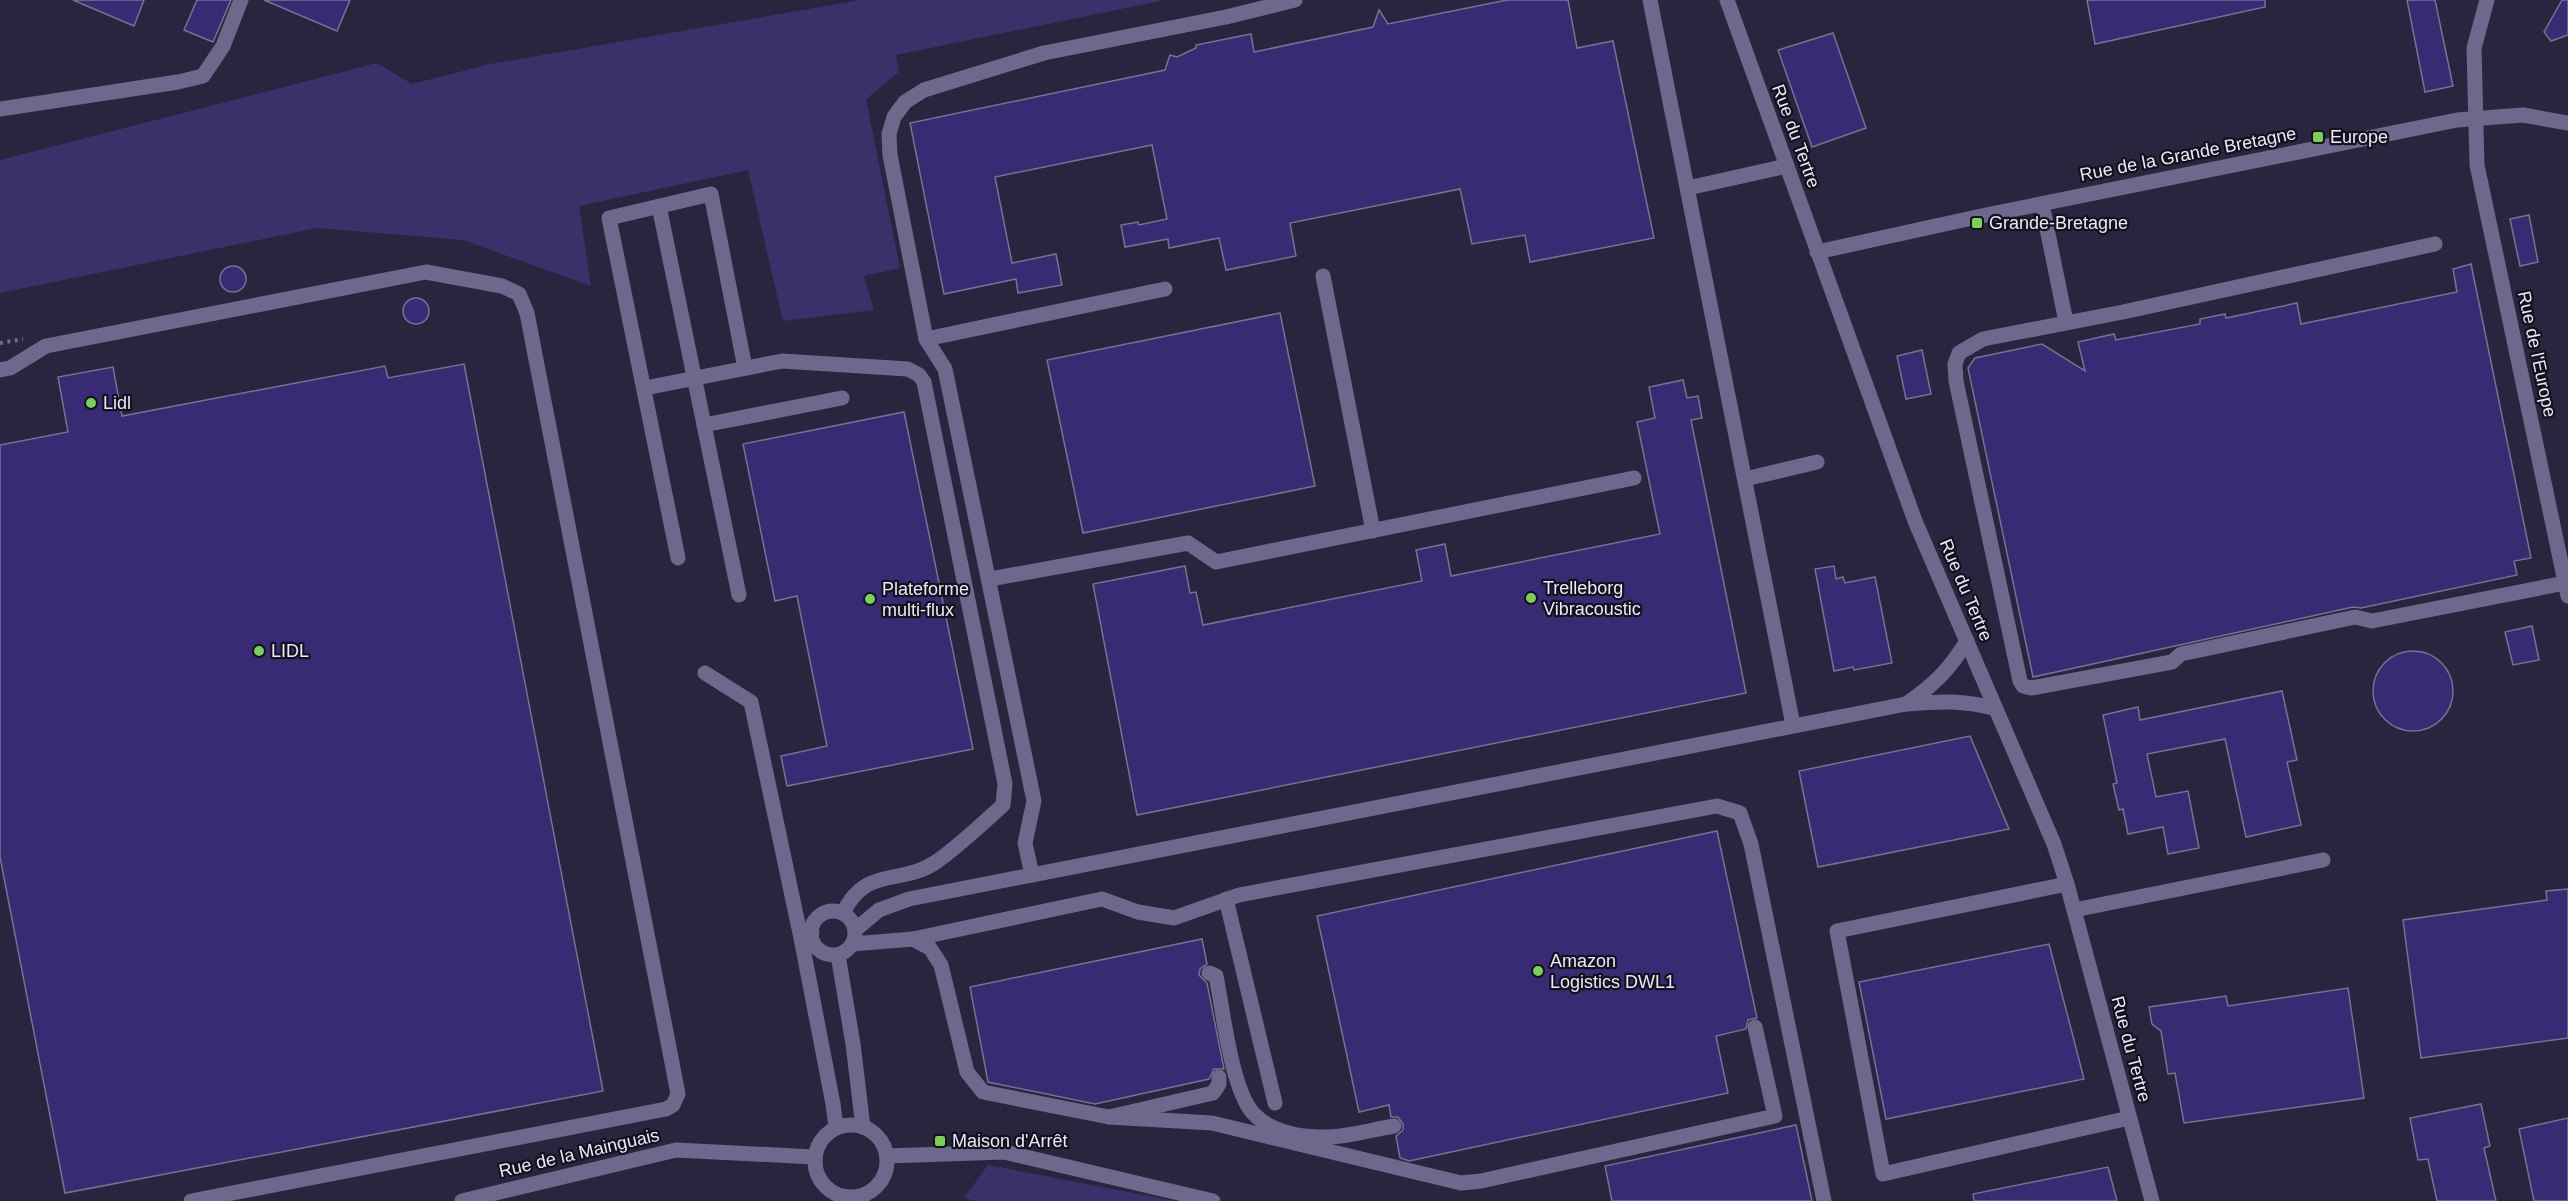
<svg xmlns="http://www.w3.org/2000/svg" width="2568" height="1201" viewBox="0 0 2568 1201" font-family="Helvetica,sans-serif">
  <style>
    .green { fill: #393169 }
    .building { fill: #382a73; stroke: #747390; stroke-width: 1.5 }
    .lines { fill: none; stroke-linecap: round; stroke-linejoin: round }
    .path { stroke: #6f6d83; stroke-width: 4; stroke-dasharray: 3 4.5; stroke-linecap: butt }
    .minor { stroke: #6c698c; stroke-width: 15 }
    .poi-dot { fill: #7bd156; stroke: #12111c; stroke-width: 2 }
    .labels { text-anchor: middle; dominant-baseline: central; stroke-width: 4.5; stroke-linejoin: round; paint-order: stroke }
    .street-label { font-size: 18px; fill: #eae9fa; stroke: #12111c }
    .poi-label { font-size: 18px; fill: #eae9fa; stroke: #12111c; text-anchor: start }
  </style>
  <rect width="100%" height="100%" fill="#28263f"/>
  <g class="green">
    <path d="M861 0H1165L896 55 899 72 866 99 900 268 864 276 874 310 783 321 748 170 579 206 591 286 463 240 317 228 0 293V160L377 63 412 84 490 64Z"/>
    <path d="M988 1165 1175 1201H976L964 1198Z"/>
  </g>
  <g class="building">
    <path d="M73 0H144L134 26Z"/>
    <path d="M197 0H231L213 42 184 30Z"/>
    <path d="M264 0H350L337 31Z"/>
    <path d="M1507 0H1568L1577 48 1613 41 1654 238 1530 262 1525 235 1472 244 1460 189 1290 223 1296 256 1226 270 1219 238 1169 248 1168 239 1125 247 1121 225 1138 222 1139 225 1167 219 1152 145 995 177 1012 263 1056 254 1062 285 1018 293 1016 279 944 294 910 123 1165 70 1170 55 1177 57 1196 48V45L1251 34 1254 52 1373 27 1379 10 1388 24Z"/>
    <path d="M2087 0H2265V7L2095 44Z"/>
    <path d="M2407 0H2435L2453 86 2425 92Z"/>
    <path d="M2562 0H2568V35L2551 41 2544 32Z"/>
    <path d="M1833 33 1866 128 1812 147 1778 50Z"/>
    <path d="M2529 215 2538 262 2520 266 2510 219Z"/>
    <path d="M2471 264 2531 558 2514 561 2517 575 2361 608 2353 607 2033 677 1968 368 1975 358 2042 344 2085 371 2078 342 2114 334 2116 340 2200 324V319L2225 314 2226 318 2297 303 2301 324 2457 292 2453 269Z"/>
    <circle cx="233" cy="279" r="13"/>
    <circle cx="416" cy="311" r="13"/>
    <path d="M1280 313 1315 486 1083 533 1047 360Z"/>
    <path d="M1922 350 1931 394 1906 399 1897 356Z"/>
    <path d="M464 364 603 1091 65 1193 0 857V445L68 432 58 377 113 367 122 416 385 366 388 378Z"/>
    <path d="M1683 380 1687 398 1698 396 1702 418 1691 420 1746 693 1137 815 1093 584 1185 566 1190 593 1196 592 1203 625 1422 581 1416 550 1445 544 1451 576 1660 534 1637 422 1655 418 1649 387Z"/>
    <path d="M904 412 973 749 787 786 781 756 827 746 797 596 775 601 743 444Z"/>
    <path d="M1834 566 1836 579 1843 577 1845 583 1875 577 1892 663 1854 670 1853 667 1834 671 1815 569Z"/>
    <path d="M2532 626 2539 660 2513 665 2505 632Z"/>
    <circle cx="2413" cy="691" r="40"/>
    <path d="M2282 691 2297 760 2287 762 2301 825 2246 837 2225 739 2147 754 2156 797 2188 791 2199 848 2168 854 2163 827 2128 834 2123 809 2119 810 2113 784 2117 783 2103 715 2138 707 2140 720Z"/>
    <path d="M1970 736 2009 829 1818 867 1799 771Z"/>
    <path d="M1717 831 1757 1018 1748 1020 1746 1029 1716 1036 1728 1093 1409 1161 1400 1158 1396 1136 1403 1130V1124L1398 1117H1391L1389 1105 1359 1112 1317 916Z"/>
    <path d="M2568 889V1038L2421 1058 2403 920 2547 900 2546 891Z"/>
    <path d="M1202 939 1207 964 1200 969 1199 975 1207 983 1224 1069H1214L1209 1079 1095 1104 988 1082 970 987Z"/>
    <path d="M2049 944 2084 1079 1886 1119 1859 982Z"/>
    <path d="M2348 988 2364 1098 2184 1123 2175 1073 2168 1074 2161 1031 2152 1024 2149 1007 2226 996 2228 1006Z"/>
    <path d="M2481 1104 2490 1146 2484 1148 2496 1201H2437L2428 1159 2418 1160 2410 1118Z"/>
    <path d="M2568 1118V1201H2534L2519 1129Z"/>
    <path d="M1796 1125 1812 1201H1612L1605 1166Z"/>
    <path d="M2108 1167 2117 1201H1974L1973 1194Z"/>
  </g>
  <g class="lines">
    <path class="path" d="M0 343 23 339"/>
    <g class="minor">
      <path d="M1650 0 1793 725"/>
      <path d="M1727 0 1915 521 2054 844 2067 884 2152 1201"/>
      <path d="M2487 0 2474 48 2477 165 2568 596"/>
      <path d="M0 109 178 82 203 76 223 46 241 0"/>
      <path d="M1688 188 1787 166"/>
      <path d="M2042 204 2066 322"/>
      <path d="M659 206 739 595"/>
      <path d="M2435 244 2123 312 1983 339 1959 353 1955 364 1956 381 2020 681 2023 686 2031 688 2172 662 2181 654 2355 617 2372 621 2565 583"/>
      <path d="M1817 252 1986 215 2457 120 2523 115 2568 123"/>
      <path d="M1323 276 1373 531"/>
      <path d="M926 339 1165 289"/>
      <path d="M0 370 10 368 46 346 426 272 502 286 519 294 527 313 678 1094 673 1105 666 1109 191 1201"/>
      <path d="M645 388 782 361 908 369 919 375 924 382 1005 784 1003 805C982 824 959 846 936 862 901 886 866 865 843 913"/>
      <path d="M704 425 842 398"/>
      <path d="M1745 479 1817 462"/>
      <path d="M678 558 609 218 711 194 745 368"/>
      <path d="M990 579 1188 543 1216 562 1634 478"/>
      <path d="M1967 641C1949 670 1934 685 1906 704 1938 701 1965 700 1996 709"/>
      <path d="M705 673 751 702 802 943"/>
      <path d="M1032 875 1025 843 1034 801 945 369 926 339 890 155 889 134 894 117 905 102 924 90 1044 53 1226 17 1295 0"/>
      <path d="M2067 884 1837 931 1883 1174 2129 1118"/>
      <path d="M1226 899 1275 1103"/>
      <path d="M2074 910 2323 860"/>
      <circle cx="833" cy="933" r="22"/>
      <path d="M855 930 879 910 909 899 1906 704"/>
      <path d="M812 932 802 943 833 1104 836 1127"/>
      <path d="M913 939 930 948 941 965 967 1072 983 1092 1109 1117 1213 1093 1219 1084V1077"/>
      <path d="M852 944 913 939 1102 899 1138 912 1174 918 1239 895 1717 806 1740 813 1751 844 1824 1201"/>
      <path d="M838 955 853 1044 863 1127"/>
      <path d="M1209 973 1216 976C1223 1010 1231 1088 1253 1113 1269 1131 1297 1137 1320 1137 1344 1138 1370 1130 1394 1126"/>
      <path d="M1109 1117 1212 1123 1461 1183 1481 1181 1775 1116 1755 1027"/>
      <circle cx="851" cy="1161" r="36"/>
      <path d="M887 1156 1004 1152 1213 1201"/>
      <path d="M462 1201 676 1150 814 1157"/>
    </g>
  </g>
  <g class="poi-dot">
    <rect x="2312" y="131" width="12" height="12" rx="3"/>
    <rect x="1971" y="217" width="12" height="12" rx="3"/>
    <circle cx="91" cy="403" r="6"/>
    <circle cx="1531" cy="598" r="6"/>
    <circle cx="870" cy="599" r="6"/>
    <circle cx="259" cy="651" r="6"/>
    <circle cx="1538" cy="971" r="6"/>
    <rect x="934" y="1135" width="12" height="12" rx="3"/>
  </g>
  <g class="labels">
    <g class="street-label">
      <text transform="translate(1796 136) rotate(70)">Rue du Tertre</text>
      <text transform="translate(2188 154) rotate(-11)">Rue de la Grande Bretagne</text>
      <text transform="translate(2537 354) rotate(78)">Rue de l'Europe</text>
      <text transform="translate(1966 590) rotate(67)">Rue du Tertre</text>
      <text transform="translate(2131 1049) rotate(75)">Rue du Tertre</text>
      <text transform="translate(579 1153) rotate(-13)">Rue de la Mainguais</text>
    </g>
    <g class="poi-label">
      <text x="2330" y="137">Europe</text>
      <text x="1989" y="223">Grande-Bretagne</text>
      <text x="103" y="403">Lidl</text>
      <text x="1543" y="588">Trelleborg<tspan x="1543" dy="21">Vibracoustic</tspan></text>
      <text x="882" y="589">Plateforme<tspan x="882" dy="21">multi-flux</tspan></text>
      <text x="271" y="651">LIDL</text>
      <text x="1550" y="961">Amazon<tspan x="1550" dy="21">Logistics DWL1</tspan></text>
      <text x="952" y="1141">Maison d'Arrêt</text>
    </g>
  </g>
</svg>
